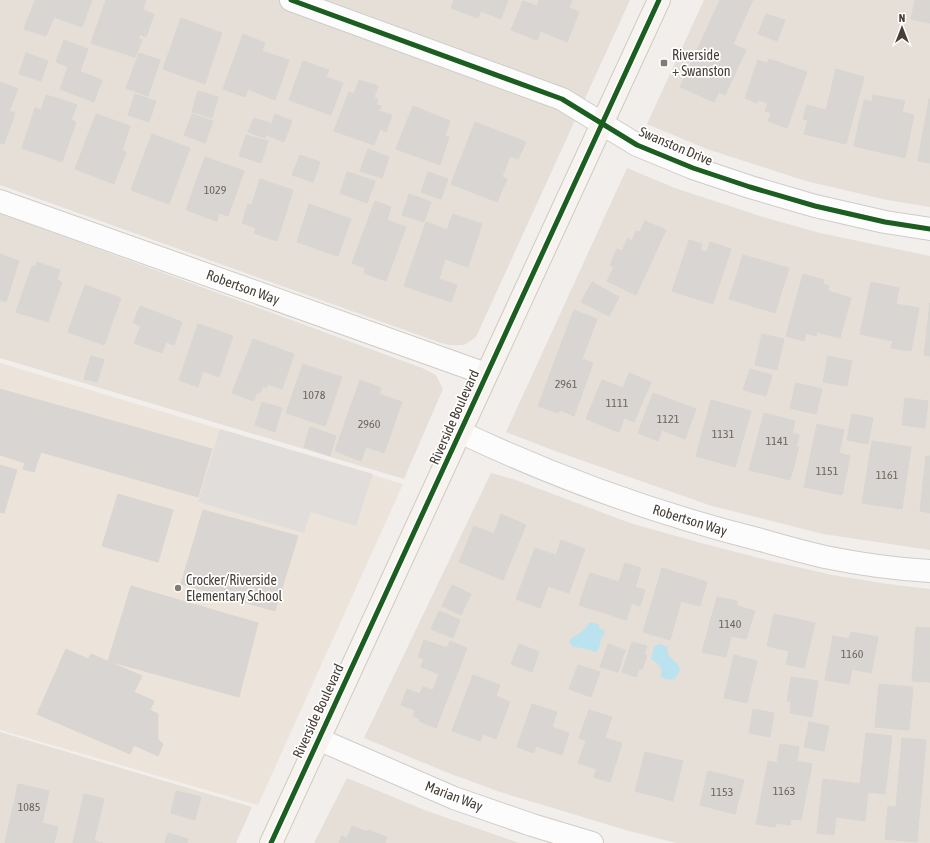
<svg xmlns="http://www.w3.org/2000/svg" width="930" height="843" viewBox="0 0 930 843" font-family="'Asap Condensed',sans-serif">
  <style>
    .residential { fill: #e5dfd8 }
    .education { fill: #ece4da }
    .parking { fill: #e0ddda }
    .water { fill: #bbe2ef }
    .building { fill: #d9d5d2; stroke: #d9d5d1 }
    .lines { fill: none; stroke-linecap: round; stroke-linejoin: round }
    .street-casing { stroke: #cfccc8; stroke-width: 24 }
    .secondary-casing { stroke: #d0cac2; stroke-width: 24 }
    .street { stroke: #fdfcfc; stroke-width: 22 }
    .secondary { stroke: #f7f4ef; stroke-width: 22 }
    .cycleway-casing { stroke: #fff; stroke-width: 8 }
    .cycleway { stroke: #1b5e20; stroke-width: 5 }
    .poi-dot { fill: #827c75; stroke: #fff; stroke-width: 1.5 }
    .labels { text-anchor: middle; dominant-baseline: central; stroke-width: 3.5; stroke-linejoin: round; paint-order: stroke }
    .number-label { font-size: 12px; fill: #6d655e }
    .poi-label { font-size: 14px; fill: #473e36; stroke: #fff; text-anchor: start }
    .street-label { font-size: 14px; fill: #473e36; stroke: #fff }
  </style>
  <rect width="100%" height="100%" fill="#f1eeeb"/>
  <g class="residential">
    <path d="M0 0H630L476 337 464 345H450L441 343 0 185Z"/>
    <path d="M704 0H930V207L887 200 806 181 707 149 647 124Z"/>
    <path d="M627 168 675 188 763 217 820 233 930 256V550L823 534 712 506 555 451 506 432Z"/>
    <path d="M0 213 422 368 436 375 443 389 404 479 0 358Z"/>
    <path d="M491 473 513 479 630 523 701 543 771 561 832 575 888 584 930 589V843H676L629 831 500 792 446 772 364 738Z"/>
    <path d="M0 732 252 807 236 843H0Z"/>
    <path d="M347 778 427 811 519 843H314Z"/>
  </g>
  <path class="education" d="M0 363 403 484 258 805 0 730Z"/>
  <path class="parking" d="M220 429 373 474 356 526 310 512 304 533 198 502Z"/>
  <g class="water">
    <path d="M590 622 598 624 600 629H603L605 634 601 638 599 648 596 652 582 648 573 647 569 642 573 637 583 631Z"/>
    <path d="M659 644 668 647C665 657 674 659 679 666L680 670 675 679C670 680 664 680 661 676 663 667 659 664 651 659L654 647Z"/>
  </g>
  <g class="building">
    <path d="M35 0H92L82 27 54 17 46 36 24 29Z"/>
    <path d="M106 0H146L143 10 154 14 146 37 140 34 138 39 142 40 135 57 91 43Z"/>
    <path d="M454 0H508L501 19 481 11 478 18 451 8Z"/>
    <path d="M539 0H572L569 8 579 12 567 42 541 31 537 40 511 30 523 1 537 6Z"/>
    <path d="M720 0H753L733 44 746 50 725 95 719 92 714 102 680 87Z"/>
    <path d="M915 0H930V23L911 19Z"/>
    <path d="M766 14 785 20 777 41 758 34Z"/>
    <path d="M181 18 222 33 205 84 163 69Z"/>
    <path d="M243 34 265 43 262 51 289 60 275 100 248 89 245 97 223 89Z"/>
    <path d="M64 40 88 49 80 71 56 62Z"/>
    <path d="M26 53 48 61 41 81 19 74Z"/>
    <path d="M139 53 160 60 148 96 126 88Z"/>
    <path d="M769 59 807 72 787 128 768 121 771 113 765 111 768 103 758 100 757 103 745 98 758 60 767 63Z"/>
    <path d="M303 61 329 70 326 77 343 83 331 115 289 100Z"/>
    <path d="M68 67 102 80 94 102 60 89Z"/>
    <path d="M836 69 864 77 846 144 804 134 808 120 803 119 807 105 826 110Z"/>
    <path d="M359 80 378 86 374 97 378 100 376 105 381 106 379 111 392 115 386 132 380 129 374 145 334 131 349 92 354 94Z"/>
    <path d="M0 82 18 89 9 111 15 113 4 144 0 143Z"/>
    <path d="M198 91 218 97 212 118 192 112Z"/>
    <path d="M135 94 156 101 149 122 128 115Z"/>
    <path d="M46 95 77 105 71 120 76 122 62 162 22 148 35 108 41 110Z"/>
    <path d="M873 95 905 101 902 112 914 115 905 158 854 146 864 100 872 102Z"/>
    <path d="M929 99H930V163L918 161Z"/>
    <path d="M413 106 450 121 445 136 449 137 440 165 396 149Z"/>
    <path d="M96 114 130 126 122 150 126 152 114 184 75 169Z"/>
    <path d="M192 114 213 121 205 143 184 135Z"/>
    <path d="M275 114 292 121 284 142 267 135Z"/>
    <path d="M254 118 270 123 265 138 248 132Z"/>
    <path d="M475 122 526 142 518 159 510 156 502 177 507 179 497 202 451 184Z"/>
    <path d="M152 134 190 148 169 204 131 190Z"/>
    <path d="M246 135 268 141 261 163 239 156Z"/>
    <path d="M368 149 389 157 382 178 360 171Z"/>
    <path d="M300 155 320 162 313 182 292 175Z"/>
    <path d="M205 157 244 171 228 216 219 213 217 221 186 210Z"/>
    <path d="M347 172 375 181 367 203 340 193Z"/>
    <path d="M428 172 448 179 441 199 421 192Z"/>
    <path d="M260 179 293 190 277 241 254 233 256 228 242 223 248 204 251 206Z"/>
    <path d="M409 194 431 202 424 222 402 215Z"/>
    <path d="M375 201 391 207 387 220 406 227 386 281 364 273 365 268 352 263Z"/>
    <path d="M309 204 351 219 338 256 297 242Z"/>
    <path d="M453 214 482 224 468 267 445 259 439 279 457 285 451 302 404 286 426 222 447 230Z"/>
    <path d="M645 221 666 230 636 295 607 281 614 267 610 265 617 249 622 251 628 238 632 241 636 231 640 232Z"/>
    <path d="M689 240 702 244 700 250 707 252 710 242 731 249 713 304 672 291Z"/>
    <path d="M0 254 19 261 6 302 0 300Z"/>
    <path d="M743 255 789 268 775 313 729 299Z"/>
    <path d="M37 262 60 270 57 280 62 282 48 322 16 312 32 266 35 267Z"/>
    <path d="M803 274 824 280 823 284 829 286 828 291 851 298 840 338 817 332 816 336 806 333 804 341 786 336Z"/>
    <path d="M592 282 619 297 609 316 581 302Z"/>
    <path d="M871 282 899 288 896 304 919 308 911 351 891 348 893 341 860 334Z"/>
    <path d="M85 285 121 298 104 345 68 332Z"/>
    <path d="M930 303V356L924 355Z"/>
    <path d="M140 306 182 322 174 345 166 342 162 353 134 343 141 326 133 323Z"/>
    <path d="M574 310 597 319 582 359 593 363 574 416 560 410 558 413 538 406Z"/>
    <path d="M198 324 233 336 219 377 203 371 198 387 179 380Z"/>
    <path d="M762 334 784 339 777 370 755 365Z"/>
    <path d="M253 339 294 354 282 389 268 384 266 388 263 386 260 393 257 392 254 401 232 393Z"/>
    <path d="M91 356 104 360 97 382 84 379Z"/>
    <path d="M828 356 852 361 847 386 823 382Z"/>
    <path d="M303 364 342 377 325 426 286 413Z"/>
    <path d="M750 369 772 375 766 396 743 390Z"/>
    <path d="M629 373 651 382 634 422 624 418 619 432 586 419 602 380 623 388Z"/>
    <path d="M360 380 381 388 379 394 402 402 384 453 366 447 361 461 335 451Z"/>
    <path d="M796 383 822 389 816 414 790 408Z"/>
    <path d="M0 389 212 449 198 497 41 452 34 472 23 469 25 463 0 455Z"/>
    <path d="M653 393 696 409 685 439 662 430 658 441 638 433Z"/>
    <path d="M905 398 928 401 925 428 902 425Z"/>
    <path d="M711 400 751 411 735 467 696 456Z"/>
    <path d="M262 402 282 408 275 432 255 425Z"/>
    <path d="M764 413 795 421 792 433 799 435 796 447H799L790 480 749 470Z"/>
    <path d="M852 414 873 418 868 444 847 440Z"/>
    <path d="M817 424 844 430 839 453 850 456 842 495 804 487Z"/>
    <path d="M310 427 336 436 330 456 304 447Z"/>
    <path d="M872 441 911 447 902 509 862 503Z"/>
    <path d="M926 456H930V513L920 511Z"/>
    <path d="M0 465 17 470 4 513 0 512Z"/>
    <path d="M118 494 173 510 158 562 102 546Z"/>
    <path d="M203 510 298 536 275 611 181 584Z"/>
    <path d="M501 514 526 525 503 580 459 562 474 526 494 534Z"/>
    <path d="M561 540 585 549 569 593 548 586 540 608 516 599 535 548 556 555Z"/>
    <path d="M625 563 641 568 635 587 645 590 640 606 632 603 626 620 579 605 590 573 619 582Z"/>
    <path d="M662 568 707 582 700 606 681 601 670 640 643 632Z"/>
    <path d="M452 585 471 594 461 615 442 606Z"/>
    <path d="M131 586 258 623 239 697 108 661Z"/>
    <path d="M717 597 737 601V606L755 611 746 639 731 636 726 657 702 652Z"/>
    <path d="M439 611 460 620 453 638 431 629Z"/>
    <path d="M774 614 815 623 804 668 786 664 789 651 767 646Z"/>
    <path d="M916 627 930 628V682L912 681Z"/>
    <path d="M851 632 878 637 871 673 852 669 849 684 825 680 833 636 849 639Z"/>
    <path d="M424 640 447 648 450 641 467 648 436 728 419 721 420 719 413 716 415 710 401 705 407 689 420 694 423 687 433 690 439 674 421 667 424 659 418 657Z"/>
    <path d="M632 642 647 646 644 654 647 655 642 669H639L636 677 622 672Z"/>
    <path d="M519 644 539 652 532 672 511 664Z"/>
    <path d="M608 644 625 650 618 672 600 667Z"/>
    <path d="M66 649 88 659 91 654 142 676 134 692 154 701 150 710 158 714V739L163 744 158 756 134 745 130 754 37 714Z"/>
    <path d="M734 655 757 661 747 703 724 698Z"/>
    <path d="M578 665 600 672 591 697 569 689Z"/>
    <path d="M473 675 500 685 496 696 510 702 496 739 483 734 480 741 452 731Z"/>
    <path d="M791 677 818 681 812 717 790 713 791 702 787 701Z"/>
    <path d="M879 684 913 687 909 730 875 727Z"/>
    <path d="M532 704 557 712 552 727 569 733 562 755 536 746 534 753 517 747Z"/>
    <path d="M753 709 774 713 770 737 749 733Z"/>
    <path d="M589 710 612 717 605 738 622 743 610 782 594 777 597 769 578 763 586 741 579 738Z"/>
    <path d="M809 722 829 726 824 751 804 747Z"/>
    <path d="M866 733 892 736 885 794 868 792 865 821 836 817 834 835 817 833 823 779 860 784Z"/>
    <path d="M902 738 926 740 917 842 885 839 888 806 896 807Z"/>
    <path d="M780 744 799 747 797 761 812 764 801 820 791 819 790 825 776 823 775 827 756 824 768 761 777 763Z"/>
    <path d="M645 752 683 761 673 801 635 791Z"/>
    <path d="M708 771 744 780 735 814 700 805Z"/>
    <path d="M18 784 49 791 42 823 58 827 54 843H5Z"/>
    <path d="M176 791 201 797 195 820 171 813Z"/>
    <path d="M84 794 104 799 94 841 103 843H73Z"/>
    <path d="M352 826 367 832 368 830 387 837 385 843H339L342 836 347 838Z"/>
    <path d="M168 833 188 839 187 843H165Z"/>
  </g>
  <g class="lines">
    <defs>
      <g id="street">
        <path d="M291 0 562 99 637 145 693 168 750 187 815 206 885 222 930 229"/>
        <path d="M0 201 486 374"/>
        <path d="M460 432C557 478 657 514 761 540 782 546 804 552 825 557 859 564 895 569 930 571"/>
        <path d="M318 739 454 798 532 825 592 843"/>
      </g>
      <path id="secondary" d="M271 843 659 0"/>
    </defs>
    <use href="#street" class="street-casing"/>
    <use href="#secondary" class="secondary-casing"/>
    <use href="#street" class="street"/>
    <use href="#secondary" class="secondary"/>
    <defs>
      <g id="cycleway">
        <path d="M291 0 562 99 637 145 693 168 750 187 815 206 885 222 930 229"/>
        <path d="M271 843 659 0"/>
      </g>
    </defs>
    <use href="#cycleway" class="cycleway-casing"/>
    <use href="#cycleway" class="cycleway"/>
  </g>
  <g class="poi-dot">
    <rect x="660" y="59" width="8" height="8" rx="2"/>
    <circle cx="178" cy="588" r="4"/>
  </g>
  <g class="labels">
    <g class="number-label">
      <text x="215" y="190">1029</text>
      <text x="566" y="384">2961</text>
      <text x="314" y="395">1078</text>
      <text x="617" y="403">1111</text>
      <text x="668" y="419">1121</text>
      <text x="369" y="424">2960</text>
      <text x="723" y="434">1131</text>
      <text x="777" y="441">1141</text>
      <text x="827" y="471">1151</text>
      <text x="887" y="475">1161</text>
      <text x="730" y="624">1140</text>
      <text x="852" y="654">1160</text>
      <text x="784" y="791">1163</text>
      <text x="722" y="792">1153</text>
      <text x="29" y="807">1085</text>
    </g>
    <g class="poi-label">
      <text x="672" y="55">Riverside<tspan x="672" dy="16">+ Swanston</tspan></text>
      <text x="186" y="580">Crocker/Riverside<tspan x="186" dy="16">Elementary School</tspan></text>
    </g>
    <g class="street-label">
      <text transform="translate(676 146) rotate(23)">Swanston Drive</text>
      <text transform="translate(243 287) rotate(20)">Robertson Way</text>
      <text transform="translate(454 417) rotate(-66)">Riverside Boulevard</text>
      <text transform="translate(690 520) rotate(17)">Robertson Way</text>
      <text transform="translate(318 711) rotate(-65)">Riverside Boulevard</text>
      <text transform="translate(454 796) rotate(21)">Marian Way</text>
    </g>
  </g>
  <g transform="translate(902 28)" stroke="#ffffff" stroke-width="3" paint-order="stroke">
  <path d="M0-3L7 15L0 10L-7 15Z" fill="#473e36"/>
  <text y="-6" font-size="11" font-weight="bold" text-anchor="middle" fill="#473e36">N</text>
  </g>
</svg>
